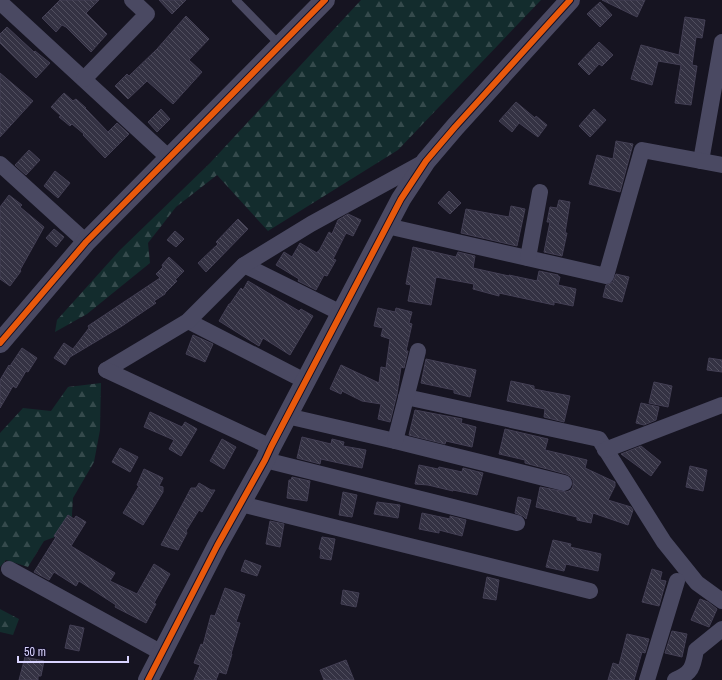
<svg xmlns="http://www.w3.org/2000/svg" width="722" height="680" viewBox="0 0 722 680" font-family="'Archivo Narrow',sans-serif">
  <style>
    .forest { fill: url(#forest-firs) }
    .building { fill: url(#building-back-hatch); stroke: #433f54 }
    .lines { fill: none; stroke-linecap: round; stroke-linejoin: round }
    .service { stroke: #4a4962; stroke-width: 8 }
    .minor { stroke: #4a4962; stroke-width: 16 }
    .tertiary { stroke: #4a4962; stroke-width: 20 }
    .cycleway-casing { stroke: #130f26; stroke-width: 8 }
    .cycleway { stroke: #e8590c; stroke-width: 6 }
  </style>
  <defs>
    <pattern id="forest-firs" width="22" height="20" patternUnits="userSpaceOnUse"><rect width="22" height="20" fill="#132c2d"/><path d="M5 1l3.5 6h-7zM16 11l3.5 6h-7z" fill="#354a4c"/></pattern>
    <pattern id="building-back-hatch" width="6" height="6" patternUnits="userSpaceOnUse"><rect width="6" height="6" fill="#343243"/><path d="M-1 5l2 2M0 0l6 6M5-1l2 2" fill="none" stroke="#514f5f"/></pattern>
  </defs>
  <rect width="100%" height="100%" fill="#161421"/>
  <g class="forest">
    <path d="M361 0H541L398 150 268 231 217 175 176 207 148 243 150 263 87 314 55 332 57 320 120 250 210 163Z"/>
    <path d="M101 383 100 430 94 462 73 498 71 531 44 541 28 567 6 560 0 567V433L23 408 51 411 68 387Z"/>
    <path d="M0 609 19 619 13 635 0 632Z"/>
  </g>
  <g class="building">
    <path d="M60 0H99L86 13 107 34 91 52 66 27 62 25 56 32 42 18Z"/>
    <path d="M159 0H186L172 14Z"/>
    <path d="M602 0H645L637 17Z"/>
    <path d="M600 2 612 15 600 27 587 14Z"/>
    <path d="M186 16 209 39 189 60 202 72 173 104 147 81 128 99 115 86 127 74 129 76 157 49Z"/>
    <path d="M685 17 705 20 702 38 696 37 692 65 697 66 691 105 675 103 681 65 658 61 652 85 631 79 641 45 679 55Z"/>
    <path d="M7 27 34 52 35 51 50 63 36 78 0 43V34Z"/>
    <path d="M599 42 613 55 602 66 599 64 589 75 578 64Z"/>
    <path d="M0 73 33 101 0 137Z"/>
    <path d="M64 93 73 101 76 99 86 108H85L108 132 117 123 129 134 105 158 83 135 84 134 72 124 70 126 59 117 61 116 51 107Z"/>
    <path d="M516 102 535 118 536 116 547 125 538 137 519 123 512 132 499 121Z"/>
    <path d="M161 109 170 119 157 132 148 122Z"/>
    <path d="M594 109 606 120 590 137 579 126Z"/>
    <path d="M616 141 633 144 620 192 589 184 597 155 613 159Z"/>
    <path d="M29 150 40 160 26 175 15 165Z"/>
    <path d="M55 171 70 183 58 198 44 186Z"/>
    <path d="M449 191 461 203 450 214 438 203Z"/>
    <path d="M9 195 22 205 20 207 44 227 20 270 21 271 10 286 0 279V207Z"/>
    <path d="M559 200 570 202 565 233H567L562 256 544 252 550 222H547L550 207 557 208Z"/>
    <path d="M511 206 525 209 517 246 461 233 466 209 509 217Z"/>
    <path d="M348 214 361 220 353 236 346 233 333 259 336 260 327 276 324 275 316 290 298 281 299 279 276 265 284 252 292 257 300 243 317 253 318 251H319L329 232 332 234 338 220Z"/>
    <path d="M238 219 248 229 206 272 198 263 218 244 216 242Z"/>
    <path d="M54 229 64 237 56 247 46 238Z"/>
    <path d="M175 231 184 239 176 247 167 240Z"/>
    <path d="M413 247 456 257 458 252 475 256 473 268 509 276V275L537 281 539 271 558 275V276L560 277 558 285 576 289 573 306 554 302V305L499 293V296L473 289 474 284 436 277 431 305 408 301 411 285 406 284Z"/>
    <path d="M169 257 184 271 175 280 177 281 165 293V294L154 301 156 303 122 326 70 357 65 365 54 358 64 343 73 349 89 328 88 326 160 278 156 274 163 267 162 265Z"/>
    <path d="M616 274 629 277 622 302 603 297 606 285 613 282Z"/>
    <path d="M248 281 299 311 301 309 313 316 290 355 263 338 259 346 219 321 229 304H230L241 288 243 290Z"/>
    <path d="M378 308 395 312 396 308 412 312 409 323 412 324 406 351H408L404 368 401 367 397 394 390 422 378 419 381 404 362 401 342 391 341 394 330 389 341 365 379 383 381 367 386 368 390 339 381 336 383 328 374 326Z"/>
    <path d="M193 335 213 344 205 362 186 354Z"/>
    <path d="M22 348 37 358 28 372 26 371 16 388 13 386 0 408V380L9 365 10 366Z"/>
    <path d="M709 358 722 360V372L707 370Z"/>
    <path d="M426 359 476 370 470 397 454 393V390L421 383Z"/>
    <path d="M511 381 534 386V389L570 396 564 422 544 417 545 409 507 401Z"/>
    <path d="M654 382 672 386 668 407 649 403Z"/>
    <path d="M641 403 659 407 656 420 644 425 636 423Z"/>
    <path d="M415 410 462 419 461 423 476 427 472 447 446 441 445 444 409 435Z"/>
    <path d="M150 412 182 427 185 422 197 429 181 456 169 449 174 440 144 427Z"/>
    <path d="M505 429 548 439 545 450 587 460 585 468 615 482V486L608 500 631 507 633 510 628 525 593 513 591 523 577 520V517L536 507 540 487 566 492 571 490 573 486V480L570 476 566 474 525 463V460L499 454Z"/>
    <path d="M302 437 331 444 332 439 344 442 343 446 366 450 362 468 321 459 320 464 297 458Z"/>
    <path d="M222 439 236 447 224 469 210 461Z"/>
    <path d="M641 446 661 462 651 476 621 454Z"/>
    <path d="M120 448 138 457 130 472 112 462Z"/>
    <path d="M419 465 438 469 439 467 462 472 463 468 483 473 477 495 453 490V491L428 485 415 484Z"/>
    <path d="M690 466 707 470 703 491 686 487Z"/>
    <path d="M144 469 163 478 159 486 163 487V492L143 525 123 513 139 486 137 485Z"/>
    <path d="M292 477 310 481 307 501 287 498 289 480H291Z"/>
    <path d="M199 483 211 490H215L202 512 199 510 186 531 187 533 178 550 161 545 191 488H196Z"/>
    <path d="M343 492 357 495 352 517 339 515Z"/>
    <path d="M518 497 531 500 526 519 523 516 515 513Z"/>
    <path d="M377 502 400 505 398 518 374 514Z"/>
    <path d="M422 513 450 519V516L466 520 462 536 439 530V533L419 529Z"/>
    <path d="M68 515 74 519 76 516 86 522 71 546 115 573 110 581 137 594 154 564 170 574 154 603 156 604 146 623 115 607 116 605 79 581 76 586 54 572 49 580 34 572 56 537 54 536Z"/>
    <path d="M270 521 284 524 280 547 266 544Z"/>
    <path d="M322 537 335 539 331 560 320 558 321 550 319 549Z"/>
    <path d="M553 540 571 544 570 547 601 554 598 571 566 564 564 571 546 567Z"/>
    <path d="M245 560 261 566 257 576 241 571Z"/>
    <path d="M652 569 662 572 660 580 666 581 659 606 642 602Z"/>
    <path d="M487 577 499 580 496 600 483 598Z"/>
    <path d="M225 588 245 595 236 622 240 623 231 654H232L226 674 219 672 216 680H194L200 665 194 663 201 644 203 645 211 615 215 616Z"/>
    <path d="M343 590 359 593 356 607 341 604Z"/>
    <path d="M700 599 708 602 717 609 709 627 691 620Z"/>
    <path d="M70 625 84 628 79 651 65 648Z"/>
    <path d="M672 631 687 634 682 657 665 653Z"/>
    <path d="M627 634 649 639 645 653 642 652 634 680H608L613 663 619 665Z"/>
    <path d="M25 657 44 661 41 676H38V680H19Z"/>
    <path d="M346 660 354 680H324L320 670Z"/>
  </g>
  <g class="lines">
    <path class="service" d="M236 0 280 45"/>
    <g class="minor">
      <path d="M0 2 169 158"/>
      <path d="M84 79 147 14 132 0"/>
      <path d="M701 161 722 42"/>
      <path d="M0 164 86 242"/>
      <path d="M387 226 606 276 642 150 722 165"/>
      <path d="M528 258 540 192"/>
      <path d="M244 265 341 313"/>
      <path d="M188 321 305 381"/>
      <path d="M106 370 188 321 244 265 311 224 426 161"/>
      <path d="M106 370 271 447"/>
      <path d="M406 397 599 439 664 542 697 583 722 601"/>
      <path d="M287 416 395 441 564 483"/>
      <path d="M395 441 418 351"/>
      <path d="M605 450 722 405"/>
      <path d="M265 460 517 523"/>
      <path d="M241 504 590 591"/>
      <path d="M9 569 162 653"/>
      <path d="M647 680 677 581"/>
      <path d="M675 680C692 673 693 667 696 650L722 629"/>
    </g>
    <g class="tertiary">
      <path d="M0 343 86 242 325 0"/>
      <path d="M148 680 217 546 265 460 271 447 401 199 426 161 455 127 570 0"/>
    </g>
    <defs>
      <g id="cycleway">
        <path d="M0 343 86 242 325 0"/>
        <path d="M148 680 217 546 265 460 271 447 401 199 426 161 455 127 570 0"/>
      </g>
    </defs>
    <use href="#cycleway" class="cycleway-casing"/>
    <use href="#cycleway" class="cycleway"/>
  </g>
  <path d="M18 656v6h110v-6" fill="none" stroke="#d9d4ff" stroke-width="2"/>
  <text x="24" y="656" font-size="12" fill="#d9d4ff" stroke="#130f26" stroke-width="3" paint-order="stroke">50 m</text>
</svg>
